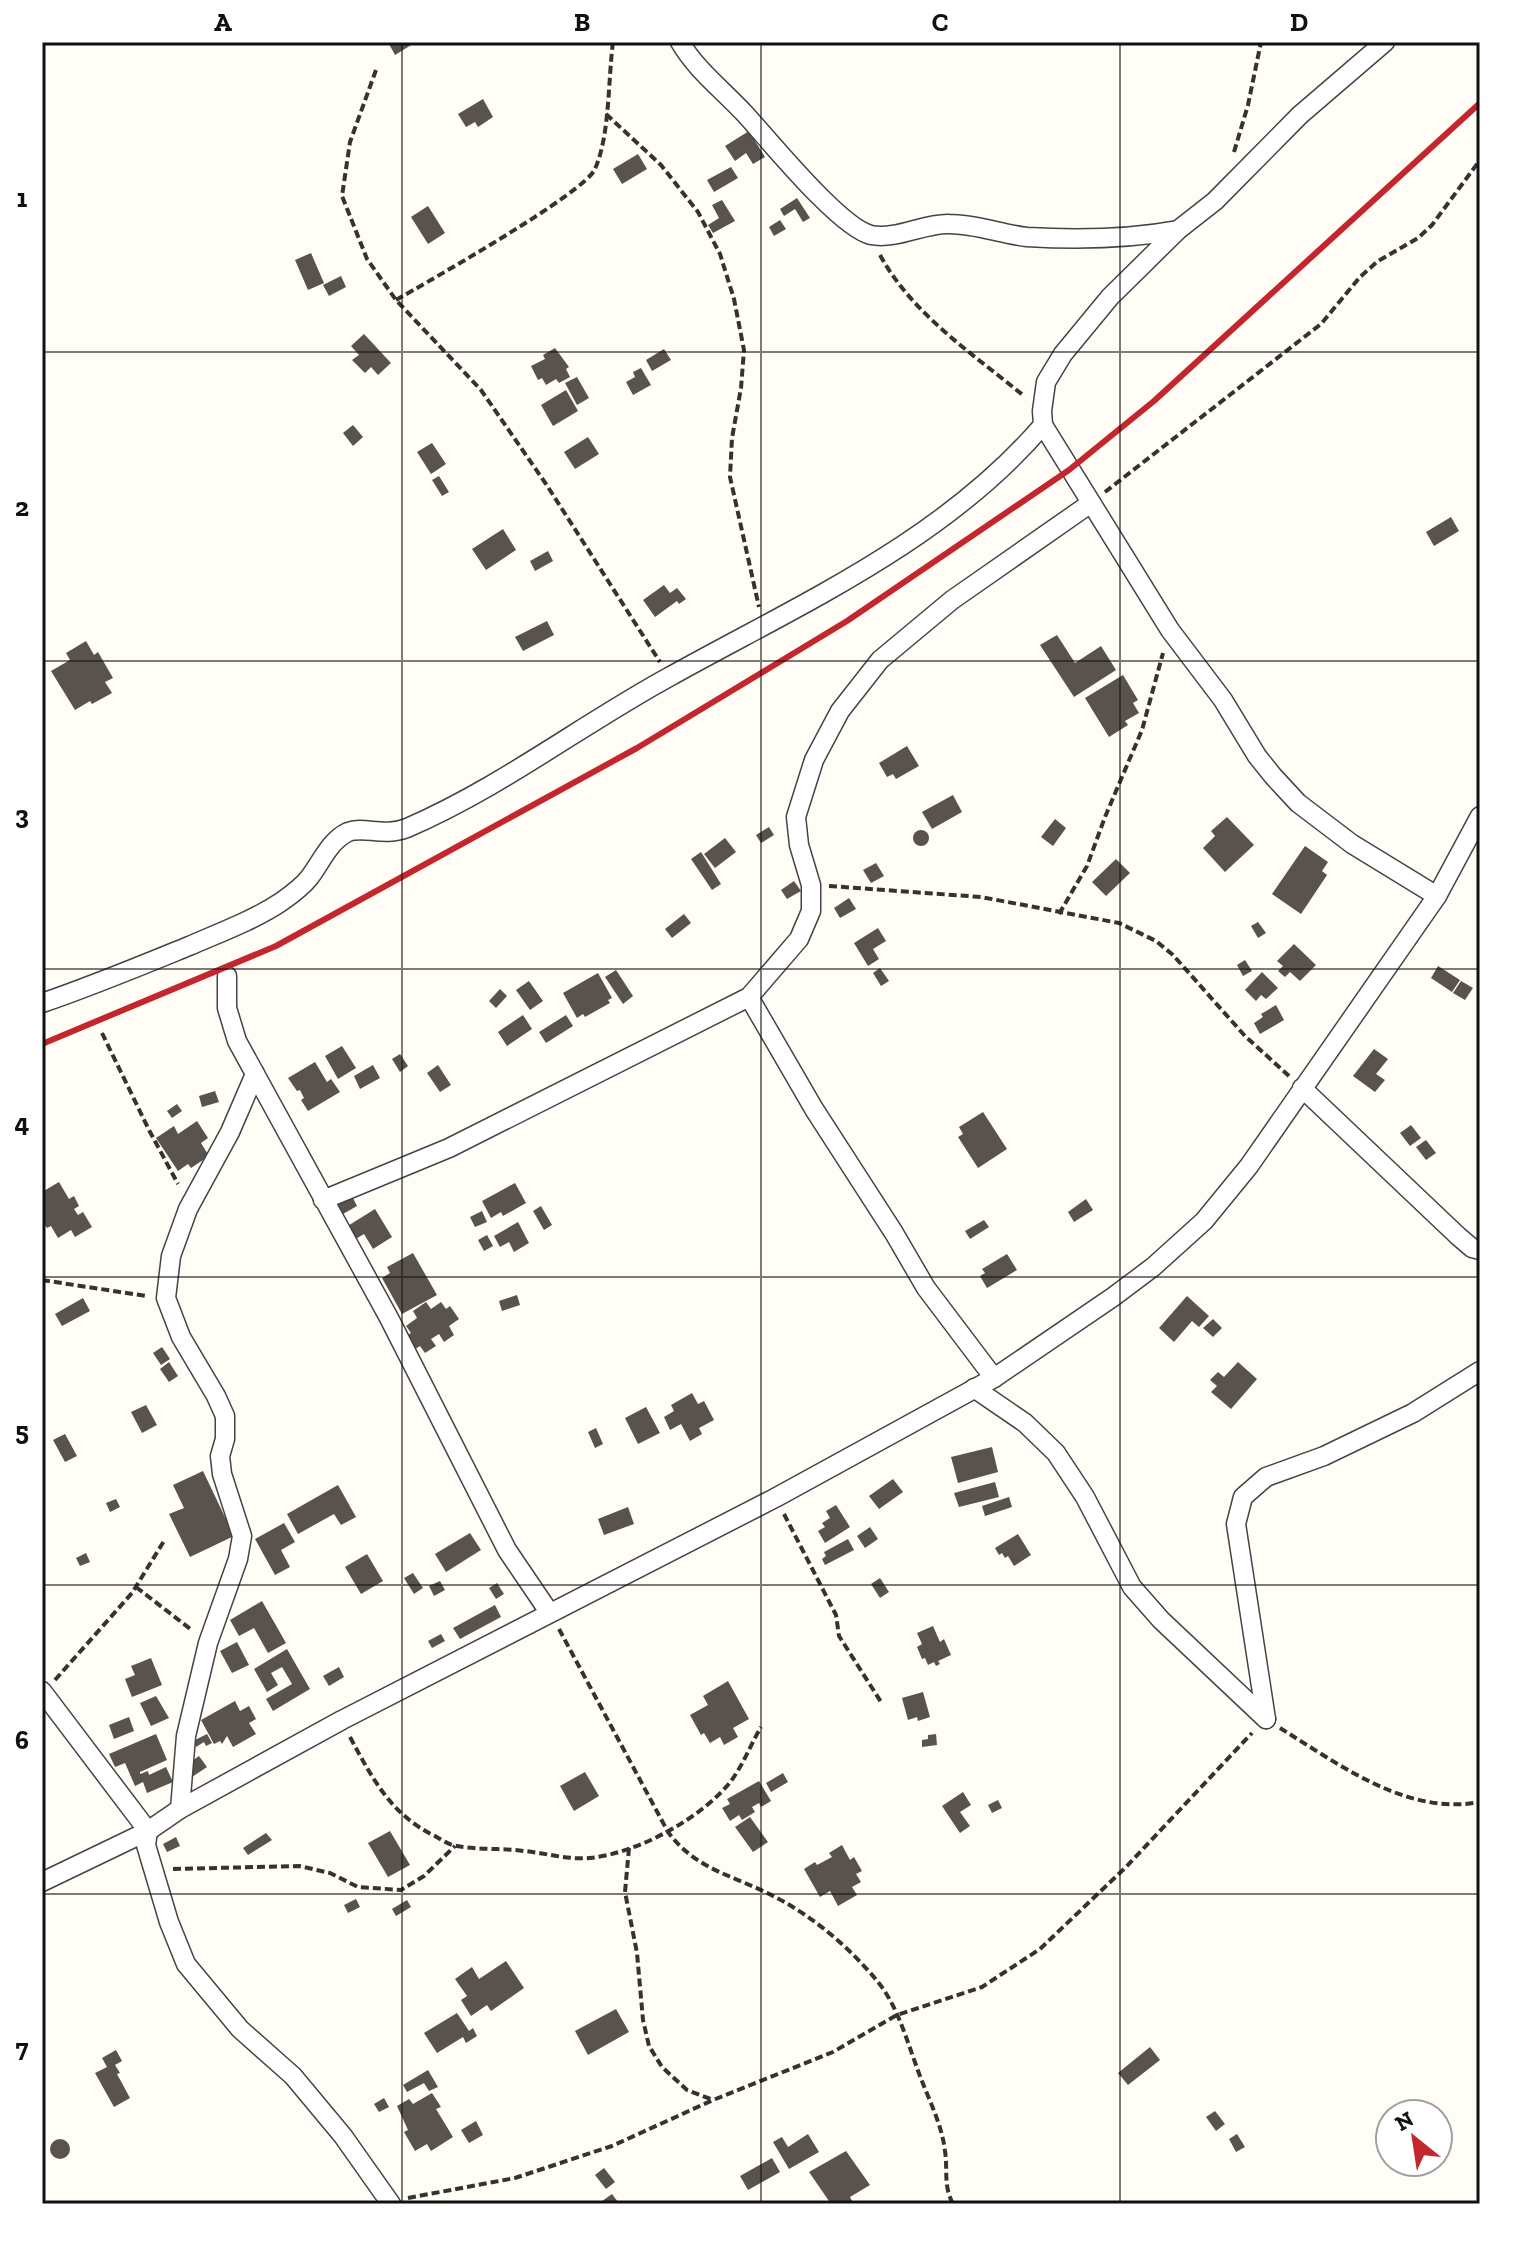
<svg xmlns="http://www.w3.org/2000/svg" width="1522" height="2246" viewBox="0 0 1522 2246" font-family="'Zilla Slab',serif">
  <style>
    .building { fill: #5a524d }
    .lines { fill: none; stroke-linecap: round; stroke-linejoin: round }
    .minor-casing { stroke: #444; stroke-width: 21 }
    .path { stroke: #333; stroke-width: 4; stroke-dasharray: 8 4; stroke-linecap: butt }
    .minor { stroke: #fff; stroke-width: 18 }
    .rail { stroke: #c4262e; stroke-width: 6 }
    .grid { fill: none; stroke: #111; stroke-width: 2; stroke-opacity: 0.55 }
    .neatline { fill: none; stroke: #111; stroke-width: 3 }
    .grid-label { font-size: 26px; text-anchor: middle; font-weight: bold; fill: #111 }
  </style>
  <rect width="100%" height="100%" fill="#fffdf5"/>
  <g class="building">
    <path d="M388 42H416L395 55Z"/>
    <path d="M483 99 493 117 478 127 475 122 466 127 458 114Z"/>
    <path d="M749 131 765 157 753 164 746 153 735 161 725 146Z"/>
    <path d="M638 154 647 169 622 184 613 169Z"/>
    <path d="M731 167 738 178 714 192 707 180Z"/>
    <path d="M797 198 810 218 803 222 795 209 784 216 780 209Z"/>
    <path d="M722 200 735 221 713 233 708 225 719 218 712 205Z"/>
    <path d="M428 206 445 233 428 244 411 217Z"/>
    <path d="M780 220 786 229 774 236 769 227Z"/>
    <path d="M311 253 324 283 308 290 295 260Z"/>
    <path d="M341 276 346 287 329 296 323 285Z"/>
    <path d="M364 334 391 363 378 375 371 367 365 373 352 360 359 355 351 346Z"/>
    <path d="M555 348 569 367 566 369 570 377 559 383 556 379 546 385 542 378 538 380 531 366 545 359 543 355Z"/>
    <path d="M664 349 671 360 652 371 646 360Z"/>
    <path d="M641 368 651 385 633 395 626 382 635 377 633 372Z"/>
    <path d="M577 377 589 398 577 405 565 383Z"/>
    <path d="M566 390 578 411 553 426 541 405Z"/>
    <path d="M353 425 363 437 353 446 343 433Z"/>
    <path d="M588 437 599 454 575 469 564 452Z"/>
    <path d="M432 443 446 464 431 474 417 452Z"/>
    <path d="M439 476 449 492 442 496 432 480Z"/>
    <path d="M1451 517 1459 531 1434 546 1426 532Z"/>
    <path d="M503 529 516 550 486 570 472 549Z"/>
    <path d="M548 551 553 561 535 571 530 561Z"/>
    <path d="M664 585 670 593 677 588 686 599 679 604 677 601 655 617 643 600Z"/>
    <path d="M547 621 554 635 523 651 515 637Z"/>
    <path d="M1057 635 1075 663 1101 646 1116 670 1074 697 1040 645Z"/>
    <path d="M86 641 94 655 98 652 113 678 105 682 112 693 92 704 90 701 75 710 51 671 70 660 66 653Z"/>
    <path d="M1123 675 1138 700 1133 703 1139 713 1125 721 1128 725 1109 737 1085 698Z"/>
    <path d="M907 746 919 766 896 779 893 774 887 777 879 763Z"/>
    <path d="M953 795 962 812 932 829 922 812Z"/>
    <path d="M1227 817 1254 845 1225 872 1203 848 1215 836 1211 831Z"/>
    <path d="M1055 819 1066 828 1053 846 1041 837Z"/>
    <path d="M769 827 774 835 761 843 756 835Z"/>
    <circle cx="921" cy="838" r="8"/>
    <path d="M725 838 736 852 715 868 704 854Z"/>
    <path d="M1305 846 1328 862 1322 871 1327 875 1301 914 1272 894Z"/>
    <path d="M701 852 721 884 712 890 691 859Z"/>
    <path d="M1116 859 1130 873 1106 896 1092 882Z"/>
    <path d="M876 863 884 876 871 883 863 870Z"/>
    <path d="M794 881 801 891 787 899 781 890Z"/>
    <path d="M849 898 856 909 840 918 834 908Z"/>
    <path d="M684 914 691 923 672 938 665 929Z"/>
    <path d="M1258 922 1266 933 1258 938 1251 926Z"/>
    <path d="M878 928 886 941 873 949 879 959 868 966 854 943Z"/>
    <path d="M1294 944 1316 965 1300 981 1290 972 1285 977 1278 971 1283 966 1277 961Z"/>
    <path d="M1245 960 1252 971 1243 976 1237 965Z"/>
    <path d="M1438 966 1460 980 1452 992 1431 978Z"/>
    <path d="M880 968 889 981 881 986 873 973Z"/>
    <path d="M616 970 633 996 623 1004 605 977Z"/>
    <path d="M1262 972 1278 988 1266 999 1261 995 1256 1001 1245 990Z"/>
    <path d="M598 973 612 998 608 1000 610 1003 585 1017 583 1014 577 1018 563 993Z"/>
    <path d="M529 981 543 1001 530 1010 516 990Z"/>
    <path d="M1461 981 1473 988 1465 1000 1453 993Z"/>
    <path d="M500 989 507 996 496 1008 489 1001Z"/>
    <path d="M1276 1005 1284 1020 1260 1034 1254 1023 1263 1017 1261 1014Z"/>
    <path d="M523 1015 532 1029 507 1046 498 1032Z"/>
    <path d="M566 1015 573 1026 546 1043 539 1032Z"/>
    <path d="M342 1046 356 1068 338 1079 325 1056Z"/>
    <path d="M1374 1049 1388 1059 1376 1074 1385 1080 1375 1092 1353 1076Z"/>
    <path d="M400 1054 408 1066 400 1072 392 1059Z"/>
    <path d="M315 1062 327 1082 331 1079 340 1092 308 1111 301 1100 304 1098 300 1090 297 1091 288 1078Z"/>
    <path d="M373 1065 380 1078 360 1089 354 1076Z"/>
    <path d="M438 1065 451 1085 440 1092 427 1073Z"/>
    <path d="M215 1091 219 1102 202 1107 199 1096Z"/>
    <path d="M177 1104 182 1111 172 1118 167 1111Z"/>
    <path d="M983 1112 1007 1149 978 1168 958 1137 963 1134 959 1127Z"/>
    <path d="M197 1121 208 1138 201 1143 209 1156 191 1168 188 1164 178 1171 156 1138 174 1126 178 1134Z"/>
    <path d="M1411 1125 1421 1138 1410 1146 1400 1133Z"/>
    <path d="M1426 1140 1436 1153 1426 1160 1416 1147Z"/>
    <path d="M59 1182 69 1199 74 1196 79 1206 74 1209 78 1215 83 1212 92 1227 75 1237 71 1230 58 1238 51 1226 47 1228 42 1221V1192Z"/>
    <path d="M515 1183 526 1203 503 1216 501 1212 491 1218 482 1201Z"/>
    <path d="M351 1194 357 1206 343 1214 340 1210 334 1213 330 1206Z"/>
    <path d="M1086 1199 1093 1210 1074 1222 1068 1212Z"/>
    <path d="M541 1206 552 1225 544 1230 533 1211Z"/>
    <path d="M375 1209 392 1237 373 1249 364 1234 354 1240 346 1227Z"/>
    <path d="M482 1211 487 1222 475 1227 470 1217Z"/>
    <path d="M984 1220 989 1227 970 1239 965 1231Z"/>
    <path d="M518 1222 529 1243 514 1252 509 1242 500 1247 494 1236Z"/>
    <path d="M487 1235 493 1246 484 1251 478 1240Z"/>
    <path d="M413 1253 437 1295 402 1314 382 1278 390 1273 387 1267Z"/>
    <path d="M1007 1254 1017 1270 987 1288 980 1276 985 1273 982 1269Z"/>
    <path d="M517 1295 520 1305 502 1311 499 1301Z"/>
    <path d="M1187 1296 1209 1316 1199 1327 1192 1321 1174 1342 1159 1328Z"/>
    <path d="M83 1298 90 1311 62 1326 55 1314Z"/>
    <path d="M426 1302 431 1309 441 1302 446 1309 450 1306 459 1319 449 1326 454 1335 444 1342 439 1334 431 1339 436 1346 425 1353 420 1346 412 1351 403 1338 411 1333 406 1326 417 1318 413 1311Z"/>
    <path d="M1213 1319 1222 1328 1213 1337 1203 1328Z"/>
    <path d="M162 1347 170 1359 161 1365 153 1353Z"/>
    <path d="M169 1362 178 1376 169 1382 160 1369Z"/>
    <path d="M1238 1362 1257 1379 1231 1409 1211 1392 1217 1386 1210 1380 1218 1372 1224 1377Z"/>
    <path d="M692 1393 698 1404 704 1401 714 1420 699 1428 702 1434 690 1441 681 1424 670 1430 664 1417 674 1411 671 1405Z"/>
    <path d="M146 1405 157 1425 142 1433 131 1412Z"/>
    <path d="M646 1407 660 1433 638 1444 625 1418Z"/>
    <path d="M596 1428 603 1444 595 1448 588 1432Z"/>
    <path d="M65 1434 77 1456 65 1462 53 1440Z"/>
    <path d="M992 1447 998 1472 958 1483 951 1457Z"/>
    <path d="M203 1471 234 1536 190 1557 169 1514 184 1508 173 1485Z"/>
    <path d="M893 1479 903 1492 879 1509 869 1496Z"/>
    <path d="M995 1482 999 1497 959 1507 954 1493Z"/>
    <path d="M338 1485 356 1517 341 1525 334 1514 298 1534 287 1514Z"/>
    <path d="M1009 1497 1012 1507 985 1516 982 1506Z"/>
    <path d="M116 1499 120 1507 110 1512 106 1503Z"/>
    <path d="M836 1505 850 1527 825 1543 818 1531 825 1527 822 1523 830 1518 826 1511Z"/>
    <path d="M628 1507 634 1524 604 1535 598 1519Z"/>
    <path d="M284 1523 295 1542 281 1550 290 1567 275 1575 255 1539Z"/>
    <path d="M870 1527 878 1539 865 1548 857 1536Z"/>
    <path d="M470 1533 481 1550 446 1572 435 1554Z"/>
    <path d="M1018 1534 1031 1555 1014 1566 1008 1556 1005 1558 1002 1553 999 1555 995 1548Z"/>
    <path d="M848 1539 854 1550 825 1565 822 1559 826 1556 824 1552Z"/>
    <path d="M86 1553 90 1562 80 1566 76 1558Z"/>
    <path d="M367 1554 383 1581 361 1594 345 1567Z"/>
    <path d="M413 1573 423 1588 414 1594 404 1578Z"/>
    <path d="M880 1578 889 1592 880 1598 871 1584Z"/>
    <path d="M440 1581 445 1590 434 1596 429 1586Z"/>
    <path d="M497 1583 504 1594 496 1599 489 1588Z"/>
    <path d="M262 1601 286 1643 268 1653 254 1628 239 1636 230 1620Z"/>
    <path d="M495 1605 501 1617 460 1639 453 1628Z"/>
    <path d="M933 1626 940 1642 944 1639 951 1655 938 1661 940 1664 936 1666 934 1662 928 1665 925 1658 922 1659 917 1647 922 1644 917 1633Z"/>
    <path d="M441 1634 445 1641 432 1648 428 1641Z"/>
    <path d="M237 1642 249 1665 232 1673 220 1651Z"/>
    <path d="M287 1649 310 1689 273 1711 266 1699 292 1684 282 1667 271 1673 278 1685 267 1692 254 1669Z"/>
    <path d="M151 1658 162 1685 132 1697 125 1679 135 1675 131 1666Z"/>
    <path d="M339 1667 344 1677 329 1686 323 1676Z"/>
    <path d="M728 1681 749 1719 733 1728 738 1737 724 1745 720 1737 710 1743 704 1733 701 1735 690 1715 708 1705 703 1696Z"/>
    <path d="M923 1692 930 1717 918 1721 917 1717 908 1720 902 1698Z"/>
    <path d="M156 1696 169 1718 151 1726 140 1703Z"/>
    <path d="M235 1701 240 1711 249 1706 256 1719 249 1723 256 1734 233 1747 227 1736 222 1744 220 1741 214 1744 201 1720Z"/>
    <path d="M129 1717 134 1731 114 1739 109 1725Z"/>
    <path d="M156 1734 167 1760 140 1772V1774L148 1771 149 1775 166 1767 173 1782 147 1793 143 1782 135 1786 125 1763 115 1767 109 1754Z"/>
    <path d="M207 1734 212 1743 206 1746 204 1742 196 1747 193 1741Z"/>
    <path d="M936 1734 937 1745 922 1747V1740L928 1739V1735Z"/>
    <path d="M199 1756 207 1767 192 1777 185 1766Z"/>
    <path d="M585 1772 599 1796 574 1811 560 1786Z"/>
    <path d="M783 1773 788 1782 771 1792 766 1783Z"/>
    <path d="M759 1781 771 1801 761 1807 759 1803 752 1807 755 1812 742 1820 739 1815 730 1821 722 1808 730 1804 727 1799Z"/>
    <path d="M963 1792 971 1805 960 1812 970 1826 960 1833 942 1806Z"/>
    <path d="M998 1800 1002 1808 992 1813 988 1805Z"/>
    <path d="M750 1817 768 1842 753 1852 735 1827Z"/>
    <path d="M390 1831 410 1865 388 1877 368 1843Z"/>
    <path d="M266 1833 272 1840 248 1855 243 1848Z"/>
    <path d="M176 1837 180 1846 167 1852 163 1844Z"/>
    <path d="M842 1845 850 1860 854 1857 862 1871 856 1874 861 1882 852 1887 857 1895 838 1906 830 1891 820 1897 804 1869 815 1862 817 1865 832 1857 829 1853Z"/>
    <path d="M356 1899 360 1907 348 1913 344 1905Z"/>
    <path d="M407 1900 411 1907 396 1916 392 1909Z"/>
    <path d="M506 1961 524 1988 491 2011 487 2005 471 2016 461 2000 467 1996 455 1979 472 1967 479 1979Z"/>
    <path d="M616 2009 629 2032 588 2055 575 2031Z"/>
    <path d="M457 2013 469 2031 473 2028 477 2036 466 2043 463 2037 437 2053 424 2033Z"/>
    <path d="M1150 2047 1160 2060 1128 2085 1118 2073Z"/>
    <path d="M116 2050 122 2061 115 2065 120 2073 117 2074 130 2098 114 2107 95 2073 107 2067 102 2058Z"/>
    <path d="M428 2070 438 2087 429 2091 424 2083 407 2092 403 2085Z"/>
    <path d="M432 2093 441 2107 436 2109 453 2137 431 2151 427 2144 415 2151 404 2132 408 2130 397 2106 409 2099 413 2104Z"/>
    <path d="M384 2098 389 2107 379 2112 374 2104Z"/>
    <path d="M1215 2111 1225 2124 1216 2131 1206 2117Z"/>
    <path d="M476 2121 483 2135 469 2143 461 2130Z"/>
    <path d="M808 2134 819 2152 789 2169 773 2142 782 2137 788 2147Z"/>
    <path d="M1237 2134 1245 2147 1236 2152 1229 2139Z"/>
    <circle cx="60" cy="2149" r="10"/>
    <path d="M846 2151 870 2185 850 2197 852 2201 847 2204H831L809 2172Z"/>
    <path d="M772 2158 780 2172 748 2190 740 2176Z"/>
    <path d="M604 2168 615 2182 606 2189 595 2175Z"/>
    <path d="M612 2194 618 2202 615 2204H598Z"/>
  </g>
  <g class="lines">
    <defs>
      <g id="minor">
        <path d="M680 42C697 71 723 90 745 114 769 140 840 228 871 235 897 240 924 223 949 224 976 224 1001 234 1027 237 1077 240 1129 239 1178 230"/>
        <path d="M1043 425 1170 630 1223 700 1257 756 1273 776 1298 803 1352 844 1437 896"/>
        <path d="M227 976V1008L237 1041 389 1318 507 1550 549 1612"/>
        <path d="M749 997 814 1109 894 1233 926 1288 994 1378"/>
        <path d="M42 1003C92 986 140 966 189 946 219 933 254 920 281 902 291 895 302 887 309 878 321 863 329 841 348 832 363 826 385 837 407 828 500 788 581 725 669 677 800 604 944 541 1043 425L1042 411 1046 382 1063 354 1110 297 1178 230 1215 201 1300 115 1385 42"/>
        <path d="M1302 1088 1458 1236 1472 1248 1480 1250"/>
        <path d="M323 1200 449 1148 749 997 799 939 811 911V885L799 845 796 817 814 760 840 711 880 660 952 600 1091 503"/>
        <path d="M974 1388 1025 1423 1056 1453 1085 1497 1132 1587 1161 1620 1266 1719"/>
        <path d="M42 1691 148 1831 146 1845 169 1922 186 1964 240 2029 293 2076 343 2136 391 2204"/>
        <path d="M1266 1719 1236 1524 1243 1497 1266 1477 1324 1456 1413 1413 1480 1371"/>
        <path d="M180 1809 186 1736 208 1643 238 1559 242 1536 222 1474 220 1456 225 1439V1416L216 1396 181 1337 166 1298 171 1256 188 1209 230 1132 255 1074"/>
        <path d="M42 1882 148 1831 180 1809 342 1720 775 1498 994 1378 1113 1297 1153 1267 1204 1221 1249 1166 1437 896 1480 816"/>
      </g>
    </defs>
    <use href="#minor" class="minor-casing"/>
    <g class="path">
      <path d="M376 70 350 142 342 196 367 259 396 300 481 390 546 484 660 662"/>
      <path d="M606 114 661 165 698 212 720 254 734 299 744 350 741 388 732 438 730 477 759 607"/>
      <path d="M1234 152 1248 105 1261 42"/>
      <path d="M880 255C912 314 973 354 1024 396"/>
      <path d="M396 300C429 281 585 193 595 169 610 135 608 80 613 42"/>
      <path d="M1105 492 1321 324 1360 277 1378 261 1418 238 1432 225 1480 160"/>
      <path d="M829 886 981 897 1119 923 1156 941 1173 955 1245 1036 1289 1076"/>
      <path d="M1059 914 1087 866 1105 817 1142 730 1163 653"/>
      <path d="M102 1033 149 1130 178 1184"/>
      <path d="M42 1280 146 1296"/>
      <path d="M784 1514 836 1615 839 1636 881 1702"/>
      <path d="M136 1587 193 1631"/>
      <path d="M559 1629 668 1832C697 1871 734 1875 775 1897 814 1917 850 1948 878 1982 899 2008 908 2045 920 2076 929 2100 942 2125 945 2151 948 2171 943 2185 953 2204"/>
      <path d="M55 1680 132 1593 164 1541"/>
      <path d="M1280 1728C1340 1765 1407 1816 1480 1802"/>
      <path d="M350 1737C372 1778 391 1815 435 1836 442 1840 449 1845 457 1846 478 1850 502 1848 524 1851 546 1853 567 1860 590 1858 638 1853 702 1818 731 1781 743 1765 751 1744 761 1727"/>
      <path d="M629 1848 625 1892 637 1953 643 2020 649 2046 662 2067 687 2090 713 2100"/>
      <path d="M173 1869 299 1866 330 1873 358 1887 401 1890 424 1876 455 1846"/>
      <path d="M408 2198 515 2178 612 2146 713 2100 833 2052 897 2015 982 1987 1040 1949 1126 1867 1252 1733"/>
    </g>
    <use href="#minor" class="minor"/>
    <path class="rail" d="M42 1044 276 946 637 748 847 621 1069 470 1154 401 1480 103"/>
  </g>
  <path class="grid" d="M402 42V2204M761 42V2204M1120 42V2204M42 352H1480M42 661H1480M42 969H1480M42 1277H1480M42 1585H1480M42 1894H1480"/>
  <rect width="1522" height="2246" fill="none" stroke="#ffffff" stroke-width="88"/>
  <g transform="translate(1414 2138) rotate(330)"><circle r="38" fill="#ffffff" stroke="#a0a0a0" stroke-width="2"/>
  <path d="M0-6L14 30L0 20L-14 30Z" fill="#c4262e"/>
  <text y="-12" font-size="22" font-weight="bold" text-anchor="middle" fill="#111111">N</text>
  </g>
  <rect x="44" y="44" width="1434" height="2158" class="neatline"/>
  <g class="grid-label">
    <text x="223" y="31">A</text>
    <text x="582" y="31">B</text>
    <text x="940" y="31">C</text>
    <text x="1299" y="31">D</text>
    <text x="22" y="207">1</text>
    <text x="22" y="516">2</text>
    <text x="22" y="824">3</text>
    <text x="22" y="1132">4</text>
    <text x="22" y="1440">5</text>
    <text x="22" y="1749">6</text>
    <text x="22" y="2057">7</text>
  </g>
</svg>
